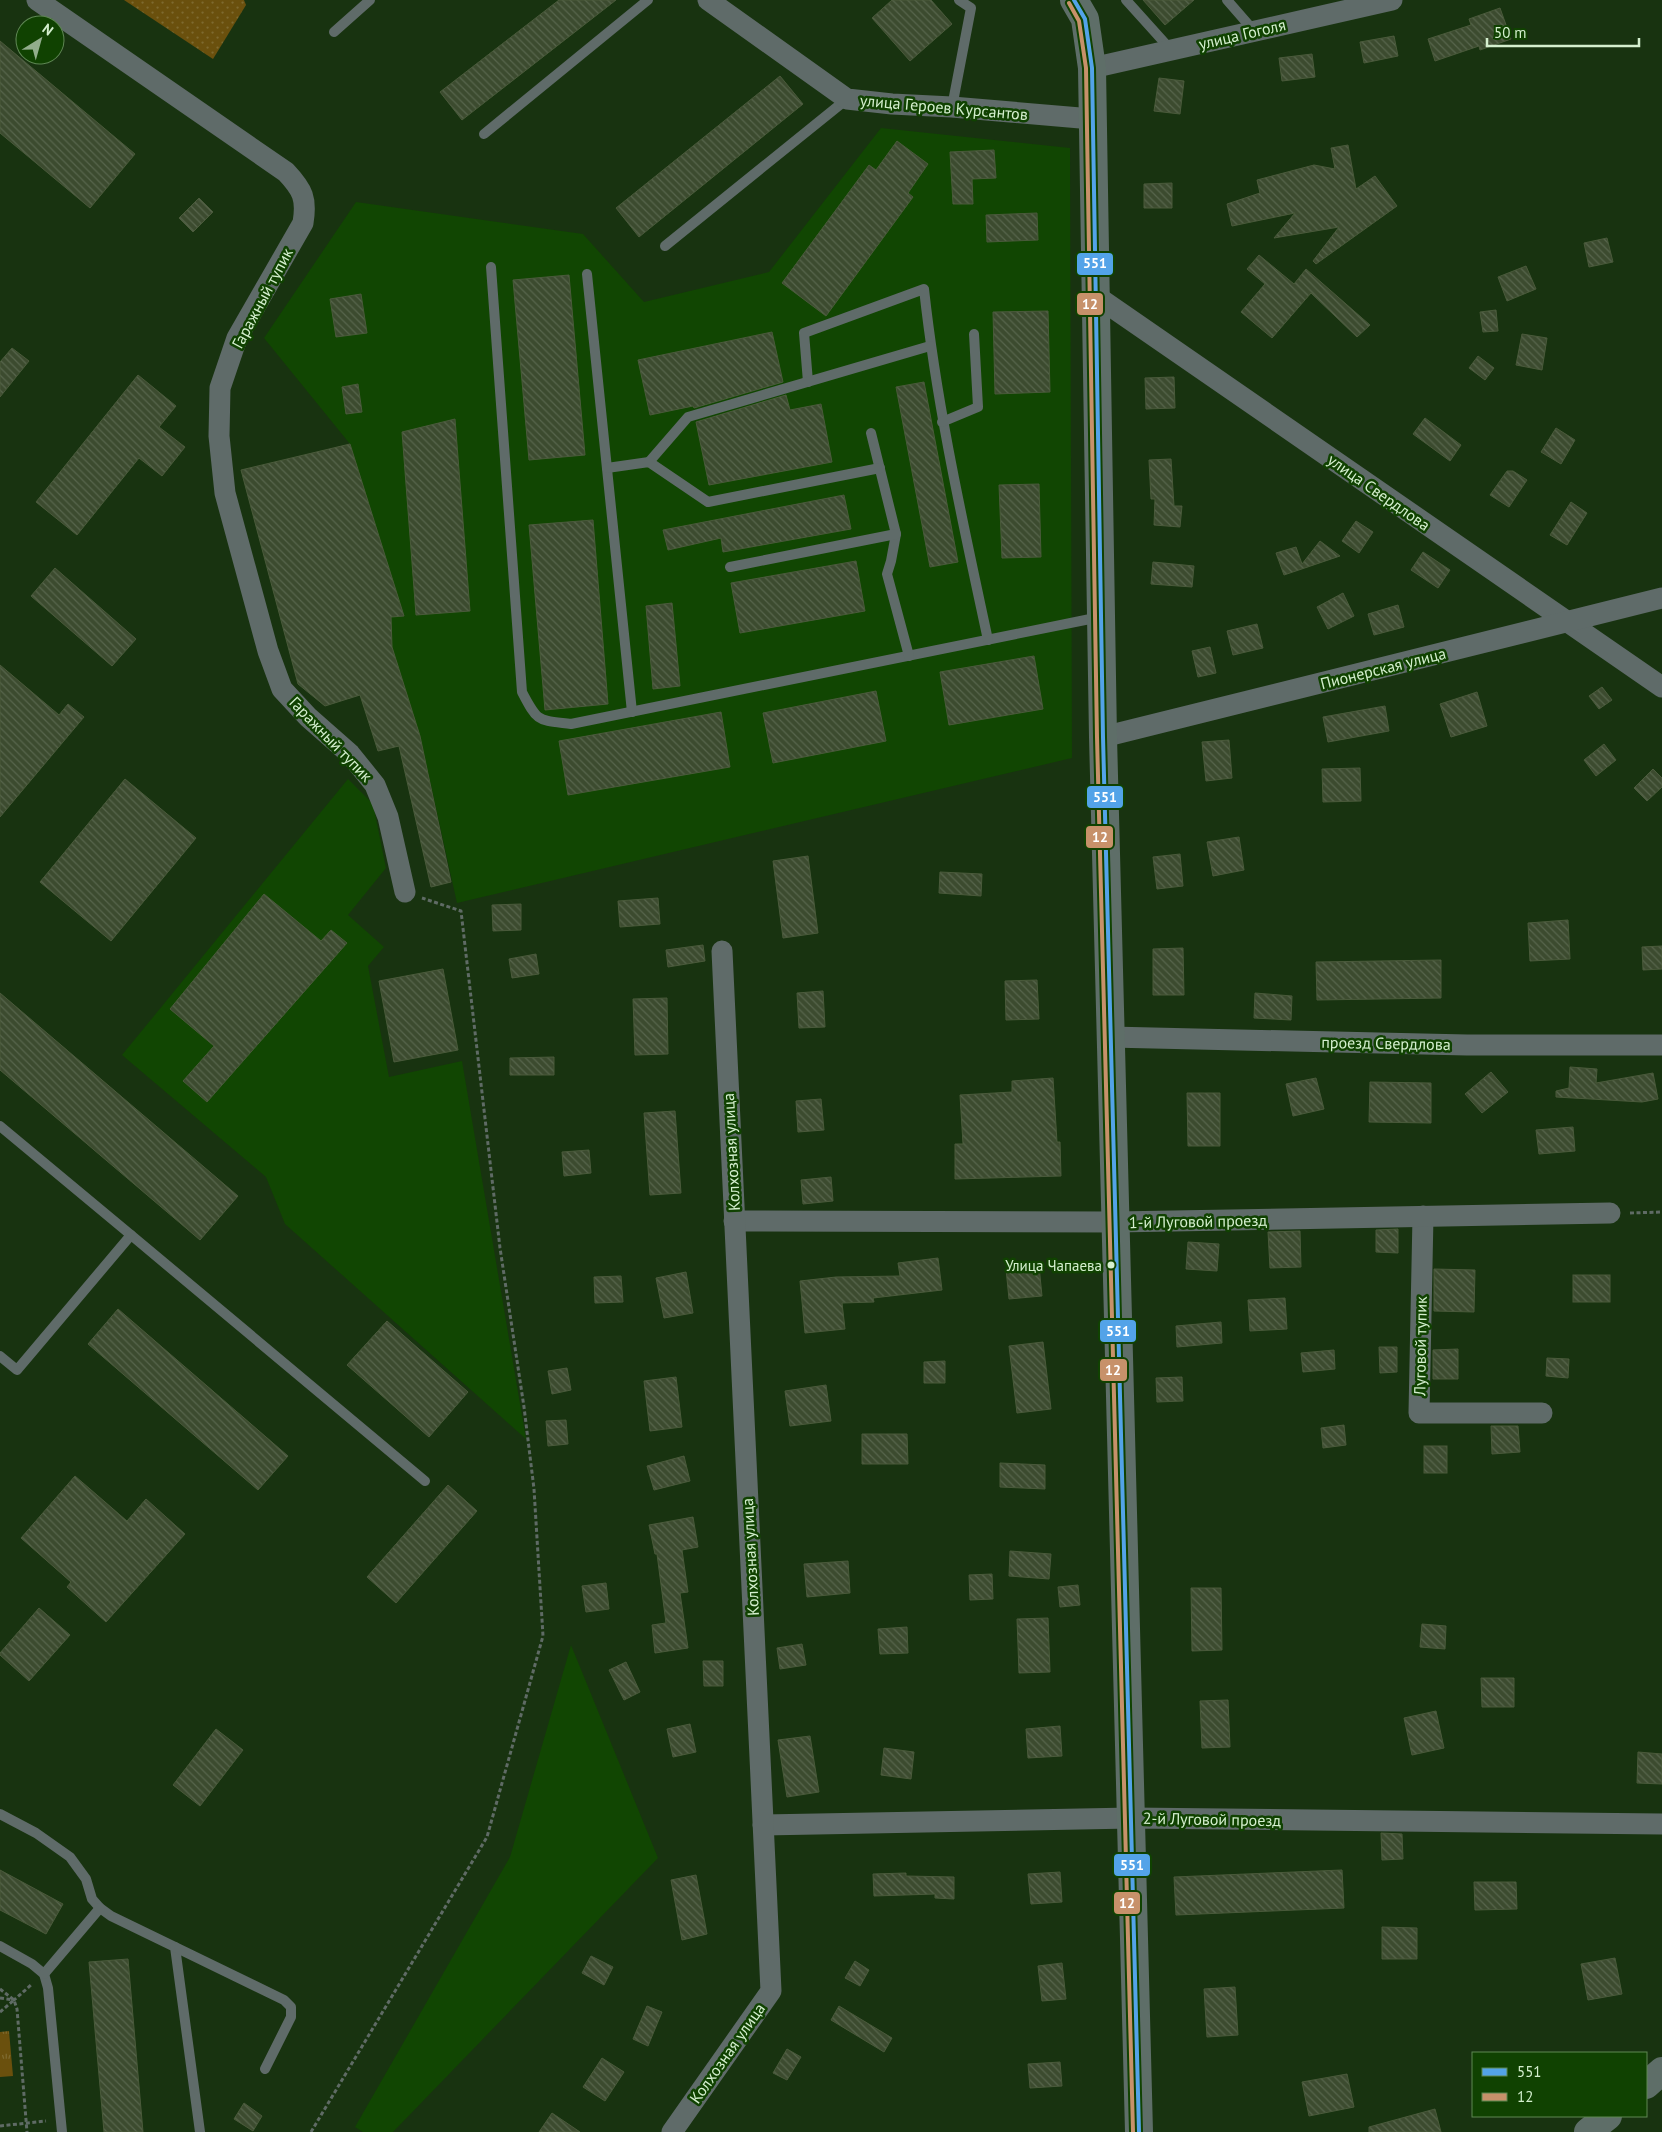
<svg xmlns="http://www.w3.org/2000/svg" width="1662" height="2132" viewBox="0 0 1662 2132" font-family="'PT Sans',sans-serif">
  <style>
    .built { fill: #114602 }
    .grass { fill: url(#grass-dots) }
    .park { fill: url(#park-tufts) }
    .building { fill: url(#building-back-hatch); stroke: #4a5a3b }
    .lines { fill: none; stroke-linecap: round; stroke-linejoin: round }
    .path { stroke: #5f6b65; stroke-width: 3; stroke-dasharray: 4 2.5; stroke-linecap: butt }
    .lane { stroke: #5f6b69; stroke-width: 10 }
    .street { stroke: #5f6b69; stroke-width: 21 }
    .secondary { stroke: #5e6e68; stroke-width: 28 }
    .bus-1-casing { stroke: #104201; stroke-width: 8 }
    .bus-2-casing { stroke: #104201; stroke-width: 8 }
    .bus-1 { stroke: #53a3e8; stroke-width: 4 }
    .bus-2 { stroke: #c7916a; stroke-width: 4 }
    .bus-dot { fill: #d4efce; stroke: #104201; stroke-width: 2 }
    .labels { text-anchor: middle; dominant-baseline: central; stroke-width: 5; stroke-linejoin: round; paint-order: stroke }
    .bus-label { font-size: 15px; fill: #d4efce; stroke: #104201; text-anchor: end }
    .street-label { font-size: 16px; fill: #d4efce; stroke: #104201 }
    .line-badge { stroke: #104201; stroke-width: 2 }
    .badge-label { font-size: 14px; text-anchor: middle; font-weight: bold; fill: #fff }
  </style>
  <defs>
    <pattern id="grass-dots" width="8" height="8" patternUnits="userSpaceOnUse" patternTransform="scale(1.25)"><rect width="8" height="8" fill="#6a500d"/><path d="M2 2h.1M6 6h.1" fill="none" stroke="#7e6a2f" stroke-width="1.8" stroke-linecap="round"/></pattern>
    <pattern id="park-tufts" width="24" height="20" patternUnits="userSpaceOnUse" patternTransform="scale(1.25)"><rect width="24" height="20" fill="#6a500d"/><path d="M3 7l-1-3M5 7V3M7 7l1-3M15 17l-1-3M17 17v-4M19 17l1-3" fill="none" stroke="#7e6a2f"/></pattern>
    <pattern id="building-back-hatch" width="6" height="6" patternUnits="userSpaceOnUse" patternTransform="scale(1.25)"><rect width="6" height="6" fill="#3c4b2f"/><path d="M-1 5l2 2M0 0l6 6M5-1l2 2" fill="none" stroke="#57654c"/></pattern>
  </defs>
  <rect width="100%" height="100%" fill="#183310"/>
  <g class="built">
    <path d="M881 128 1070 148 1072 758 457 903 420 736 392 647 389 569 350 444 264 338 356 202 583 234 644 302 769 272Z"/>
    <path d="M348 779 373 804 386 868 348 915 384 947 368 966 389 1077 462 1061 526 1439 285 1224 266 1177 122 1055Z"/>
    <path d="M571 1645 658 1858 393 2132H363L355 2127 510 1857Z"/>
  </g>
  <path class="grass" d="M124 0H244L246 5 213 59Z"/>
  <path class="park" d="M9 2031 13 2076 0 2077V2032Z"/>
  <g class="building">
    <path d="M559 0H616L462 120 440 92Z"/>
    <path d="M892 0H931L952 24 910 61 872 18Z"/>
    <path d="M1143 0H1194L1165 25Z"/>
    <path d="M1500 8 1511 39 1480 50 1479 46 1435 61 1428 39 1471 25 1469 19Z"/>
    <path d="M1394 36 1398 56 1364 63 1360 42Z"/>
    <path d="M0 41 135 154 90 208 0 133Z"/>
    <path d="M1312 54 1315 77 1282 81 1279 58Z"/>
    <path d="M780 76 803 104 639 237 616 208Z"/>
    <path d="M1159 78 1184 81 1180 114 1154 111Z"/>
    <path d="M897 141 928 164 908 193 913 197 826 316 782 283 869 165 876 170Z"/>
    <path d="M1348 145 1356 189 1375 176 1397 206 1316 264 1313 261 1339 227 1274 238 1295 213 1232 226 1227 204 1260 193 1257 180 1314 165 1335 169 1331 148Z"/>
    <path d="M994 150 996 178 972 179 973 204H953L950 152Z"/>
    <path d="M1172 183V208H1144V184Z"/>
    <path d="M199 198 213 212 193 232 179 218Z"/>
    <path d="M1037 213 1038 240 987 242 986 215Z"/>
    <path d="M1607 238 1613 262 1589 267 1584 243Z"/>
    <path d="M1259 255 1294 284 1306 269 1370 325 1357 337 1311 293 1272 338 1241 312 1265 284 1247 269Z"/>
    <path d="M1526 266 1536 289 1507 301 1498 277Z"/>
    <path d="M569 275 585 455 529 460 513 280Z"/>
    <path d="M361 294 367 333 336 337 330 299Z"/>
    <path d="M1496 310 1498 331 1483 332 1480 312Z"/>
    <path d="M1048 311 1050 392 995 394 993 312Z"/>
    <path d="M772 332 783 382 694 408 693 406 650 415 638 360Z"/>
    <path d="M1522 334 1547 338 1542 370 1516 365Z"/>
    <path d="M12 348 29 361 0 397V362Z"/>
    <path d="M1478 356 1494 368 1485 380 1469 368Z"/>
    <path d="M138 375 176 406 159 427 185 447 162 476 139 458 77 535 36 502Z"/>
    <path d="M1174 377 1175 408 1146 409 1145 378Z"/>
    <path d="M924 382 958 562 930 567 896 387Z"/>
    <path d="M358 384 362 412 346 414 342 387Z"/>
    <path d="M786 395 790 410 821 404 832 462 709 485 696 422Z"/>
    <path d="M1425 418 1461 445 1450 461 1413 434Z"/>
    <path d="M455 419 470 611 416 615 402 432Z"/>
    <path d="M1556 428 1575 440 1561 464 1541 452Z"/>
    <path d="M350 444 404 616 391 617 392 647 420 736 451 882 431 887 399 746 378 751 360 695 325 706 298 684 241 470Z"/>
    <path d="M1171 459 1174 506H1182L1180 527 1154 525 1155 499H1151L1149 460Z"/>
    <path d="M1507 471H1513L1527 480 1509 507 1490 495Z"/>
    <path d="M1039 484 1041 557 1002 558 999 485Z"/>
    <path d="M844 495 851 529 723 552 721 538 668 550 663 530Z"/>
    <path d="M1571 502 1587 513 1567 545 1550 535Z"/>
    <path d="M593 520 608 704 545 710 529 525Z"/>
    <path d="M1356 521 1373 532 1359 553 1342 541Z"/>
    <path d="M1320 541 1340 556 1284 575 1276 553 1296 547 1302 564Z"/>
    <path d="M1423 552 1450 570 1438 588 1411 570Z"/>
    <path d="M856 561 865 611 740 633 731 583Z"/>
    <path d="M1153 562 1194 566 1192 587 1151 584Z"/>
    <path d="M55 568 136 639 112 666 31 596Z"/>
    <path d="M1343 593 1354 616 1328 629 1317 607Z"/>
    <path d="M672 603 680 686 653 689 646 606Z"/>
    <path d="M1398 605 1404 627 1374 635 1368 614Z"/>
    <path d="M1257 624 1263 648 1233 655 1227 631Z"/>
    <path d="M1210 647 1216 673 1198 677 1192 651Z"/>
    <path d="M1034 656 1043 709 949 725 940 672Z"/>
    <path d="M0 665 59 715 68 704 84 717 0 817Z"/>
    <path d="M1602 687 1612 700 1599 709 1589 696Z"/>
    <path d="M876 691 886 741 773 763 763 713Z"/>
    <path d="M1477 692 1487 726 1451 737 1440 704Z"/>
    <path d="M1385 706 1389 731 1328 742 1323 717Z"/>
    <path d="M721 712 730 767 568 795 559 741Z"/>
    <path d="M1229 740 1232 778 1206 781 1202 742Z"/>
    <path d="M1604 744 1616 760 1596 776 1584 760Z"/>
    <path d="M1360 768 1361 801 1323 802 1322 769Z"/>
    <path d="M1653 769 1662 778V787L1647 801 1634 788Z"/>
    <path d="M125 779 196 838 111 941 40 882Z"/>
    <path d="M1239 837 1244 870 1213 876 1207 842Z"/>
    <path d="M1180 854 1183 886 1157 889 1153 857Z"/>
    <path d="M808 856 818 933 783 938 773 861Z"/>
    <path d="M940 872 982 874 981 896 939 893Z"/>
    <path d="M264 894 321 941 331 930 347 943 207 1102 183 1081 214 1046 170 1009Z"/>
    <path d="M658 898 660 924 620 927 618 901Z"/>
    <path d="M521 904V930L493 931 492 905Z"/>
    <path d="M1568 920 1570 959 1530 961 1528 923Z"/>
    <path d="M703 945 705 961 668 967 666 950Z"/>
    <path d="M1662 946V969L1643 970 1642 947Z"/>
    <path d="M1183 948 1184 995H1153V949Z"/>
    <path d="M536 954 539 974 512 978 509 959Z"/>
    <path d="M1441 960V998L1317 1000 1316 962Z"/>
    <path d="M443 969 458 1050 394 1062 379 981Z"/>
    <path d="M1037 980 1039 1019 1006 1020 1005 981Z"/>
    <path d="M823 991 825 1027 799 1028 797 993Z"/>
    <path d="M0 993 238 1196 200 1240 0 1070Z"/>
    <path d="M1255 993 1292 996 1291 1020 1254 1018Z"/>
    <path d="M667 998 668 1054 635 1055 633 999Z"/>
    <path d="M554 1057V1075H510V1058Z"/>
    <path d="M1570 1067 1597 1069 1596 1083 1653 1073 1658 1099 1642 1102 1556 1097V1091L1569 1088Z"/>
    <path d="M1491 1072 1508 1092 1482 1113 1465 1094Z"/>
    <path d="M1053 1078 1057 1142H1060L1061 1176 955 1179V1144H963L960 1095 1012 1092V1081Z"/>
    <path d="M1316 1078 1324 1109 1293 1116 1286 1084Z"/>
    <path d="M1370 1082 1431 1083V1123L1369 1122Z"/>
    <path d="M1187 1093H1220V1146H1188Z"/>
    <path d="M821 1099 824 1130 798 1132 796 1101Z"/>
    <path d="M675 1111 681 1193 650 1195 644 1113Z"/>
    <path d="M1573 1127 1575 1151 1539 1154 1536 1130Z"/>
    <path d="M589 1150 591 1173 564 1176 562 1152Z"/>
    <path d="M831 1177 833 1201 803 1204 801 1180Z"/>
    <path d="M1398 1229V1253L1376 1252V1230Z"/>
    <path d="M1300 1231 1301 1267 1270 1268 1268 1232Z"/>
    <path d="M1188 1242 1219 1244 1217 1271 1186 1269Z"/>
    <path d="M938 1258 942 1290 873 1298 874 1302 842 1303 845 1329 805 1333 800 1281 836 1277 900 1276 898 1263Z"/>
    <path d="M1039 1266 1042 1296 1009 1299 1006 1269Z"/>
    <path d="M1434 1269 1475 1270 1474 1312 1434 1311Z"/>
    <path d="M686 1272 693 1313 664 1318 656 1278Z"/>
    <rect x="1573" y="1275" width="37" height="27"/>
    <path d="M621 1276 623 1302 595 1303 594 1277Z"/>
    <path d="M1285 1298 1287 1329 1250 1331 1248 1300Z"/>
    <path d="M118 1309 288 1456 258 1490 88 1344Z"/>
    <path d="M387 1321 468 1392 429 1437 347 1365Z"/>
    <path d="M1221 1322 1222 1343 1177 1347 1176 1326Z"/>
    <path d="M1043 1342 1051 1409 1017 1413 1009 1346Z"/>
    <path d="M1379 1347H1397V1372L1380 1373Z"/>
    <path d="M1458 1349V1379H1433V1350Z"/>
    <path d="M1334 1350 1335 1369 1303 1372 1301 1353Z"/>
    <path d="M1547 1358 1569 1359 1568 1378 1546 1376Z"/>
    <path d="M945 1361V1383H924V1362Z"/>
    <path d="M567 1368 571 1390 552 1394 548 1371Z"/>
    <path d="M676 1377 682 1427 650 1431 644 1381Z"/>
    <path d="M1182 1377 1183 1401 1157 1402 1156 1378Z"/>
    <path d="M826 1385 831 1421 790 1426 785 1391Z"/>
    <path d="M566 1420 568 1444 548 1446 546 1421Z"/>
    <path d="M1344 1425 1346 1445 1323 1448 1321 1428Z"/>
    <path d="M1491 1426H1518L1520 1452 1492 1454Z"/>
    <path d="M862 1434H907L908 1464H862Z"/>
    <rect x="1424" y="1446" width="23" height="27"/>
    <path d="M684 1456 690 1481 654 1490 647 1466Z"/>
    <path d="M1000 1463 1045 1465V1489L1000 1487Z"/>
    <path d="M75 1476 127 1521 146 1499 185 1534 106 1622 67 1587 71 1582 21 1538Z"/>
    <path d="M448 1485 477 1511 396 1603 367 1577Z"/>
    <path d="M693 1517 698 1547 682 1550 688 1592 680 1593 688 1648 655 1653 652 1625 666 1623 657 1554H655L649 1525Z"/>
    <path d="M1010 1551 1051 1554 1049 1579 1009 1576Z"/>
    <path d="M848 1561 850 1593 807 1597 804 1564Z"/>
    <path d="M992 1574 993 1599 970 1600 969 1575Z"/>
    <path d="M606 1583 609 1609 586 1612 582 1586Z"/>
    <path d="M1078 1585 1080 1605 1060 1607 1058 1587Z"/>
    <path d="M1191 1588H1221L1222 1650 1192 1651Z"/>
    <path d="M39 1608 70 1635 29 1681 0 1655V1653Z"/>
    <path d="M1048 1618 1050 1672 1019 1673 1017 1619Z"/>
    <path d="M1422 1624 1446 1626 1445 1649 1420 1647Z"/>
    <path d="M907 1627 908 1653 880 1654 878 1629Z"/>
    <path d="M802 1644 806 1665 780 1669 777 1648Z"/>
    <path d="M703 1661H723V1686H704Z"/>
    <path d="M626 1662 640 1692 624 1700 609 1670Z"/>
    <path d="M1481 1678H1514V1707H1482Z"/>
    <path d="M1228 1700 1230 1747 1202 1748 1200 1701Z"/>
    <path d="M1436 1711 1444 1748 1412 1755 1404 1718Z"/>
    <path d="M690 1724 696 1752 673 1757 667 1729Z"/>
    <path d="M1060 1726 1062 1756 1028 1758 1026 1729Z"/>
    <path d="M216 1729 243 1750 200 1806 173 1785Z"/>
    <path d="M810 1736 819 1792 787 1797 778 1740Z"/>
    <path d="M884 1748 914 1752 911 1779 881 1775Z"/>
    <path d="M1638 1752 1662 1754V1784L1637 1783Z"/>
    <path d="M1381 1833 1402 1834 1403 1859 1382 1860Z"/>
    <path d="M0 1870 63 1904 46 1934 0 1910Z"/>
    <path d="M1342 1870 1344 1908 1176 1915 1174 1877Z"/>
    <path d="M1060 1872 1062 1902 1031 1904 1028 1874Z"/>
    <path d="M906 1873V1876L954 1877V1899L935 1898V1894L874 1896 873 1874Z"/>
    <path d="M696 1875 707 1934 682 1940 671 1880Z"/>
    <path d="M1474 1882H1516L1517 1909 1475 1910Z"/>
    <path d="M1382 1927 1417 1928V1959H1382Z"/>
    <path d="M591 1956 613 1967 604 1985 582 1973Z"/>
    <path d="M1615 1958 1622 1994 1588 2000 1581 1964Z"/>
    <path d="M128 1959 143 2132H104L89 1962Z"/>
    <path d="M855 1961 869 1970 860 1986 845 1978Z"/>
    <path d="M1062 1963 1066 1999 1042 2001 1038 1966Z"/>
    <path d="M1235 1987 1238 2035 1207 2037 1204 1989Z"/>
    <path d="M647 2006 662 2012 648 2046 633 2039Z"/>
    <path d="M839 2006 892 2038 884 2052 831 2020Z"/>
    <path d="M787 2049 801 2057 787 2080 773 2073Z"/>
    <path d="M602 2058 624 2072 605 2101 583 2087Z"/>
    <path d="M1060 2062 1062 2086 1030 2088 1028 2064Z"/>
    <path d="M1347 2074 1354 2107 1309 2116 1302 2082Z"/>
    <path d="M244 2103 262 2116 253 2131 234 2119Z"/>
    <path d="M1435 2109 1441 2132H1369V2127Z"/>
    <path d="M552 2113 580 2132H539Z"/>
  </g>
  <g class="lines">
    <g class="path">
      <path d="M1630 1213 1662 1212"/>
      <path d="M0 1989 14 2000 17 2009 27 2132"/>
      <path d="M0 1998 14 2000 31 1985"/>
      <path d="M0 2012 14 2000"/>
      <path d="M0 2126 46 2121"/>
      <path d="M311 2132 487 1837 543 1636 534 1489 524 1407 500 1248 461 911 422 898"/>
    </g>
    <g class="lane">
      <path d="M1126 0 1172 51"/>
      <path d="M1227 0 1254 31"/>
      <path d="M334 32 370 0"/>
      <path d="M952 107 971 8 959 0"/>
      <path d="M484 134 648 0"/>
      <path d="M665 246 847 99"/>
      <path d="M491 267 522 692C538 723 538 720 571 724L1100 617"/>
      <path d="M587 274 632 712"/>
      <path d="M808 382 804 333 924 289C937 408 963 523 988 640"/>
      <path d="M942 422 978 407 974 334"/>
      <path d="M871 433 896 534 891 561 887 574 909 656"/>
      <path d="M649 462 688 417 930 346"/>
      <path d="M607 468 649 462 708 502 880 468"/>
      <path d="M730 567 896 534"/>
      <path d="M0 1126 131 1235 17 1370 0 1356"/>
      <path d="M131 1235 425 1481"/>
      <path d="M0 1814 36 1833 70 1857 86 1879 92 1899 100 1908 111 1916 175 1947 200 2132"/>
      <path d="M0 1946 32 1964 44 1974 48 1988 62 2132"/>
      <path d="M175 1947 284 2000 291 2007V2017L265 2069"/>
      <path d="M44 1974 100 1908"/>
    </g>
    <g class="street">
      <path d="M37 0 286 172C303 190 307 199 303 223L237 338 220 388 219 436 225 493 268 651 282 689 308 717 350 754 375 785 388 817 405 892"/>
      <path d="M708 0 847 99 892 104 952 107 1092 119"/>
      <path d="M1092 68 1392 0"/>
      <path d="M1096 296 1662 687"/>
      <path d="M1103 737 1662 598"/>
      <path d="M1110 1037 1467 1045H1662"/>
      <path d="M1423 1216 1419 1413H1542"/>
      <path d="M734 1221 1116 1222 1610 1213"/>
      <path d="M763 1825 1131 1818 1662 1824"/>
      <path d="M672 2132 771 1991 722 951"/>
    </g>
    <g class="secondary">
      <path d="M1074 0 1085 19 1092 68 1103 737 1139 2132"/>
      <path d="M1646 2085 1662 2071"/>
      <path d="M1588 2132 1608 2116"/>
    </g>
    <defs>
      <path id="bus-1" d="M1074 0 1085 19 1092 68 1103 737 1139 2132"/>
      <path id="bus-2" d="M1069 3 1079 21 1086 68 1097 737 1133 2132"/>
    </defs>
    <use href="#bus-1" class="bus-1-casing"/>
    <use href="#bus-2" class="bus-2-casing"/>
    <use href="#bus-1" class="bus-1"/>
    <use href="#bus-2" class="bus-2"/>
  </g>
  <circle class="bus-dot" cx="1111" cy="1265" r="4.5"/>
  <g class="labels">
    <g class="bus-label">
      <text x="1102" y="1265">Улица Чапаева</text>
    </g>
    <g class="street-label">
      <text transform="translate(1242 34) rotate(-13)">улица Гоголя</text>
      <text transform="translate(944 107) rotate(5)">улица Героев Курсантов</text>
      <text transform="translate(262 298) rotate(-62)">Гаражный тупик</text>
      <text transform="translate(1379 492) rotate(35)">улица Свердлова</text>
      <text transform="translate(1383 668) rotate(-14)">Пионерская улица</text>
      <text transform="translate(331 739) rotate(46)">Гаражный тупик</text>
      <text transform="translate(1386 1043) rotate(1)">проезд Свердлова</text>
      <text transform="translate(731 1152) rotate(-93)">Колхозная улица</text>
      <text transform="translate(1198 1221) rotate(-1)">1-й Луговой проезд</text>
      <text transform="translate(1420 1346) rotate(-89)">Луговой тупик</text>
      <text transform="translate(750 1557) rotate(-93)">Колхозная улица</text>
      <text transform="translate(1212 1819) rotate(1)">2-й Луговой проезд</text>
      <text transform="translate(727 2053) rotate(-55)">Колхозная улица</text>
    </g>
  </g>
  <g class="line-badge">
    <rect x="1076" y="252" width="38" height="24" rx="5" fill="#53a3e8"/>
    <rect x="1076" y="292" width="28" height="24" rx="5" fill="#c7916a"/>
    <rect x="1086" y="785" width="38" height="24" rx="5" fill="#53a3e8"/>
    <rect x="1085" y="825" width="29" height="24" rx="5" fill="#c7916a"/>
    <rect x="1099" y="1319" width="38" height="24" rx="5" fill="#53a3e8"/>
    <rect x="1099" y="1358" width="29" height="24" rx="5" fill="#c7916a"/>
    <rect x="1113" y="1853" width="38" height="24" rx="5" fill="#53a3e8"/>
    <rect x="1113" y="1891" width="28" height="24" rx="5" fill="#c7916a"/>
  </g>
  <g class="badge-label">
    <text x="1095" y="268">551</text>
    <text x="1090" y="309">12</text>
    <text x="1105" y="802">551</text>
    <text x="1100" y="842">12</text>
    <text x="1118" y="1336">551</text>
    <text x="1113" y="1375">12</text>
    <text x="1132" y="1870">551</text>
    <text x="1127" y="1908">12</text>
  </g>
  <rect x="1472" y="2052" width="175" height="65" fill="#104201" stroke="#5e8753"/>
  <rect x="1482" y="2068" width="25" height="8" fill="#53a3e8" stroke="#5e8753"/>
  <text x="1517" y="2077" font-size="15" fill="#d4efce">551</text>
  <rect x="1482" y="2093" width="25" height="8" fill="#c7916a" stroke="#5e8753"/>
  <text x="1517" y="2102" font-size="15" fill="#d4efce">12</text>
  <g transform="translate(40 40) rotate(37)"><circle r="24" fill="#104201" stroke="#5e8753"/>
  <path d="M0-4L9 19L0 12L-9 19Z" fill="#92ad8c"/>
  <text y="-8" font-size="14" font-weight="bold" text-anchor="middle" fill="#d4efce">N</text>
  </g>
  <path d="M1487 38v8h152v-8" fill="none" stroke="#d4efce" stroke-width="2.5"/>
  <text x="1494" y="38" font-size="15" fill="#d4efce" stroke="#104201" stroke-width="4" paint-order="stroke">50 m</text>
</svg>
